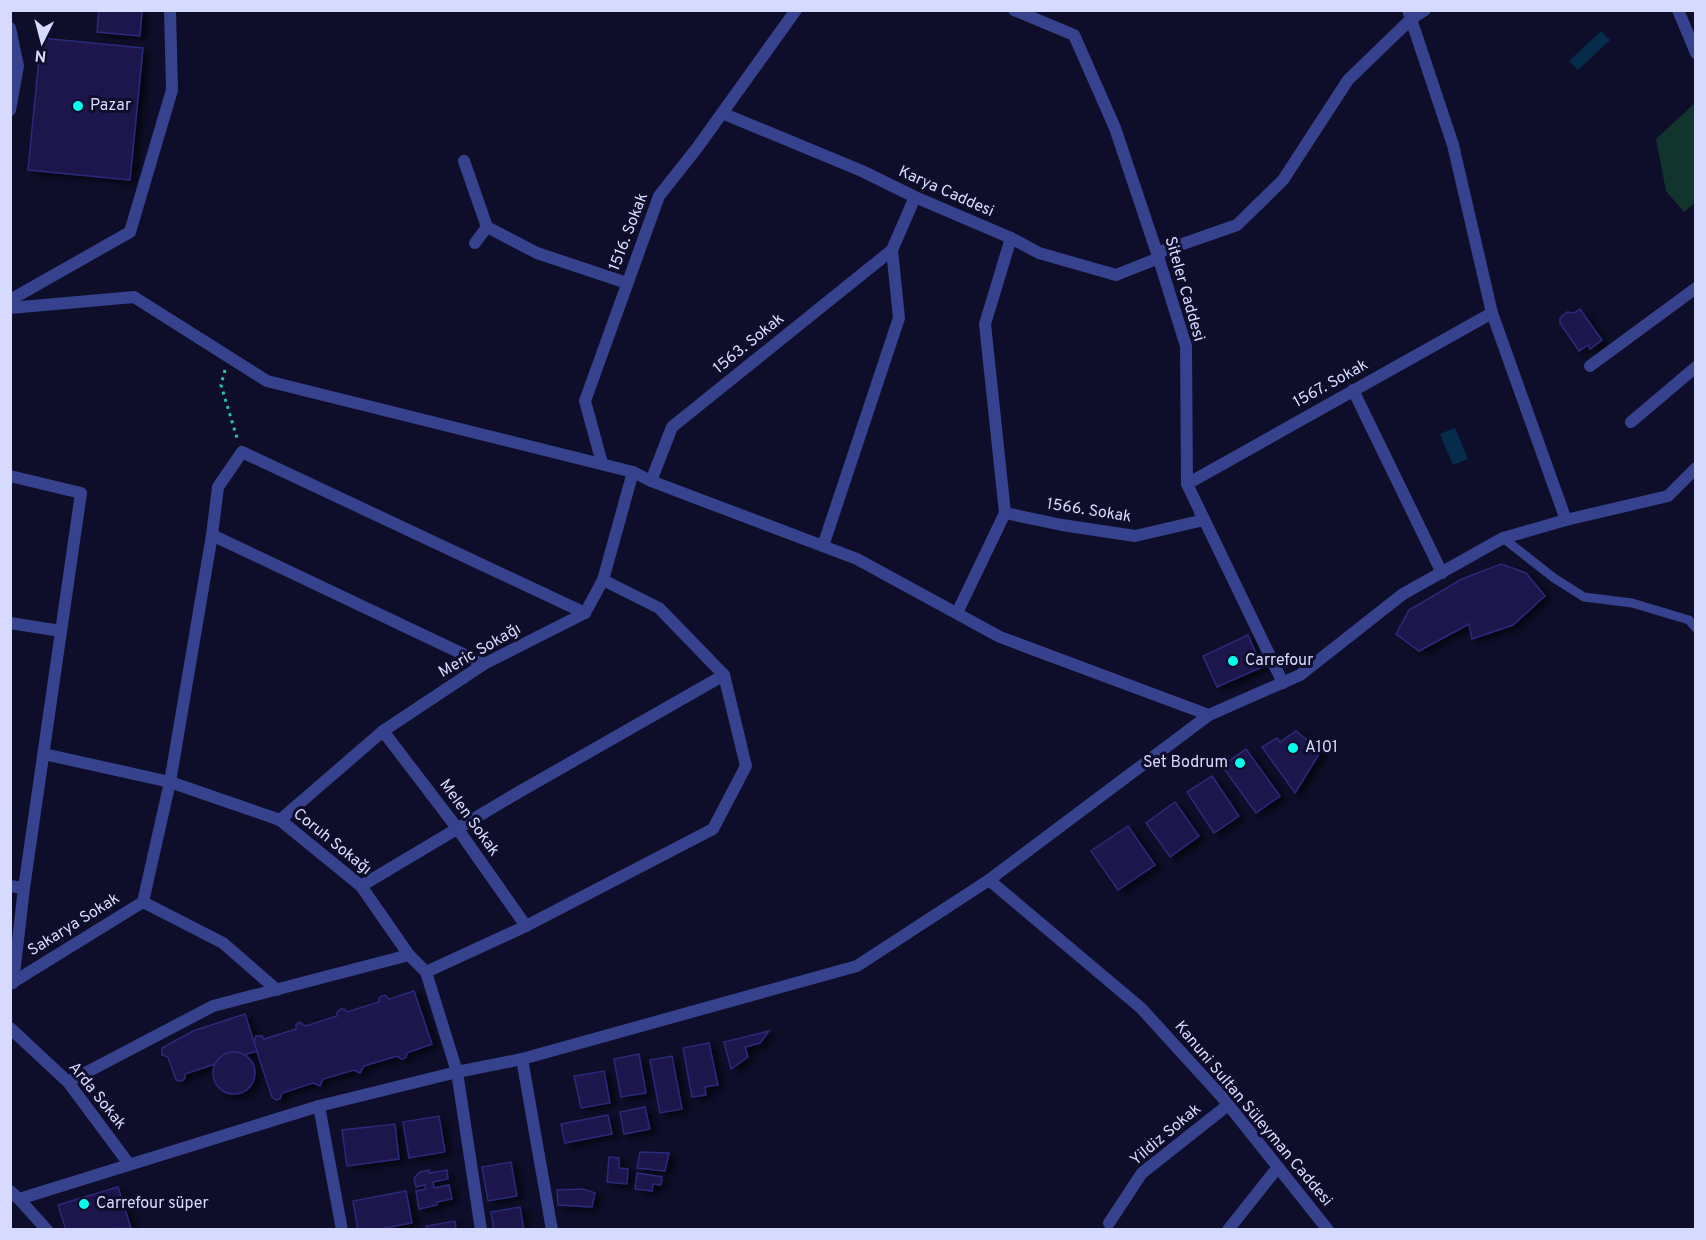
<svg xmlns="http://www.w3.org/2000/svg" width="1706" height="1240" viewBox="0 0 1706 1240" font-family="Overpass,sans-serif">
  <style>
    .green { fill: #11352d }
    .water { fill: #062c4b }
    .building { fill: #1a194d; stroke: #2b297a; stroke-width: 1.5; filter: url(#shadow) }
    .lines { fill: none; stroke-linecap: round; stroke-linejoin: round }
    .path { stroke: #26c49f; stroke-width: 3; stroke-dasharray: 3 4.5; stroke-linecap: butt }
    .service { stroke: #36428d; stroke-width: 9 }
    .minor { stroke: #36428d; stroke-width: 12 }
    .tertiary { stroke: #36428d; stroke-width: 12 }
    .poi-dot { fill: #03ffec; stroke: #0e0e2a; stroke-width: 2 }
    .labels { text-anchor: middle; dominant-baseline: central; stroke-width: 6; stroke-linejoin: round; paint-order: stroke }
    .poi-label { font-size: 16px; fill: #d7daff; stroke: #0e0e2a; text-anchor: start }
    .street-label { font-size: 16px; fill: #d7daff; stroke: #0e0e2a }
  </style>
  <defs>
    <filter id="shadow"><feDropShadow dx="6" dy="3.5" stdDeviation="3" flood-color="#0009"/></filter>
  </defs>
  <rect width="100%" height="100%" fill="#0e0e2a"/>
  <path class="green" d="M1695 103V203L1684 212 1666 191 1656 139Z"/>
  <g class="water">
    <path d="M1601 31 1610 40 1578 70 1569 61Z"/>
    <path d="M1455 428 1468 459 1453 465 1440 434Z"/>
  </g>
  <g class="building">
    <path d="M99 10 142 11 140 36 97 32Z"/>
    <path d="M41 38 143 48 130 180 28 170Z"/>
    <path d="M1580 309 1602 340 1590 349 1588 345 1579 351 1560 323V318L1567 312 1574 313Z"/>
    <path d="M1501 564 1526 573 1545 596 1513 625 1472 639 1469 624 1419 651 1396 634 1409 610 1462 579Z"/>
    <path d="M1248 635 1262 667 1217 687 1203 656Z"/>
    <path d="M1296 731 1321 751 1295 793 1262 747 1277 738 1280 742Z"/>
    <path d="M1246 749 1280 796 1256 813 1222 766Z"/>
    <path d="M1212 776 1239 816 1214 833 1187 792Z"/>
    <path d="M1175 802 1199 836 1170 857 1146 823Z"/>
    <path d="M1128 826 1155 865 1118 890 1091 851Z"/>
    <path d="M414 991 432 1044 407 1053 406 1057 403 1059H401L397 1056 364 1066 360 1073 354 1070 323 1079 320 1086 313 1083 282 1093 280 1099 276 1100 272 1097 254 1043 256 1036H262L264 1039 296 1029V1025L299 1022 306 1026 337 1016V1012L341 1009H344L347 1012 379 1002V998L382 996 385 995 389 999Z"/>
    <path d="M245 1014 257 1051 244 1055 235 1052 225 1054 215 1064 185 1074V1078L182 1081 176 1080 168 1057 162 1055V1048L193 1031Z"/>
    <path d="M769 1031 760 1043 745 1047 748 1057 731 1069 724 1042Z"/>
    <path d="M709 1043 718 1085 705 1087 706 1095 692 1097 683 1048Z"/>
    <circle cx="234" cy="1073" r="21"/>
    <path d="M639 1054 646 1093 621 1097 614 1059Z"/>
    <path d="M672 1056 682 1109 660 1113 650 1060Z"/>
    <path d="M604 1071 610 1103 581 1108 574 1076Z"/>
    <path d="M645 1107 650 1129 624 1134 620 1112Z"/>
    <path d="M608 1115 612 1134 565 1143 561 1124Z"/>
    <path d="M439 1116 445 1152 409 1158 403 1122Z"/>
    <path d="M395 1124 399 1159 347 1166 342 1130Z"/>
    <path d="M640 1152 669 1153 665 1171 637 1168Z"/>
    <path d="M609 1157 619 1158V1168L628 1169 627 1184 607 1182Z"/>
    <path d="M511 1162 517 1196 488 1201 482 1167Z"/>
    <path d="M429 1170V1173L447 1170 448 1179 433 1182 434 1188 449 1185 452 1199 437 1202V1205L419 1209 416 1191 426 1189 425 1185 416 1187 414 1178 420 1172Z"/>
    <path d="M637 1173 662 1177 661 1185 653 1184 652 1191 635 1189Z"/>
    <path d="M118 1187 131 1228 66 1230 58 1205Z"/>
    <path d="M583 1189 595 1193 592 1207 558 1205 557 1190Z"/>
    <path d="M406 1191 412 1223 374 1230H358L353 1201Z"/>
    <path d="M520 1207 524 1230H494L491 1212Z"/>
    <path d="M455 1221 456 1230H427L426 1226Z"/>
  </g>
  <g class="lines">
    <path class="path" d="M225 370 221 385 237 438"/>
    <path class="service" d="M1503 538 1554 578 1584 597 1632 603 1689 620 1696 628"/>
    <g class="minor">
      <path d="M1014 10 1074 35 1115 128 1157 253 1186 346 1187 484 1283 683"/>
      <path d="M1678 10 1696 53"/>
      <path d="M10 28 18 66 10 110"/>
      <path d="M722 113 862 171 915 197 1011 238 1039 253 1116 275 1159 258"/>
      <path d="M464 161 487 227 537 253 627 283"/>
      <path d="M475 243 487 227"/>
      <path d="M1157 253 1237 225 1283 180 1348 80 1411 19 1425 10"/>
      <path d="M10 300 130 232 172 90 170 10"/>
      <path d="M1590 366 1696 288"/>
      <path d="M1353 390 1442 573"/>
      <path d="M1631 422 1696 367"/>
      <path d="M602 463 585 401 659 196 697 148 796 10"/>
      <path d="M10 476 81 493 24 888 13 983"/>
      <path d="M651 481 672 427 892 250"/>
      <path d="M1187 484 1492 313"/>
      <path d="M1005 513 1062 525 1135 536 1204 520 1200 512"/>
      <path d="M212 535 484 664"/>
      <path d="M823 546 899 318 892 250 915 197"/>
      <path d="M957 613 1005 513 985 324 1011 238"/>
      <path d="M10 623 61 631"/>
      <path d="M383 731 457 828 526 926"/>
      <path d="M44 754 170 782 280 820 361 886 409 955 426 972 457 1072 481 1230"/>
      <path d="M280 820 383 731 484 664 585 613 603 580 633 472"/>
      <path d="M989 880 1141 1008 1222 1097 1328 1230"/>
      <path d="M10 886 24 888"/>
      <path d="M361 886 519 792 724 675"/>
      <path d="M143 902 223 943 277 990"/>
      <path d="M426 972 526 926 713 829 746 766 724 675 659 608 603 580"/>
      <path d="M10 984 143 902 170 782 212 535 218 487 242 452 585 613"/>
      <path d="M10 1028 68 1082 129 1164"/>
      <path d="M522 1059 552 1230"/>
      <path d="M68 1082 213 1006 409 955"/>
      <path d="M319 1106 342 1230"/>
      <path d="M19 1199 47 1230"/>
      <path d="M1109 1223 1142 1173 1228 1105"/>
      <path d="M1228 1230 1278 1167"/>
    </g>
    <g class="tertiary">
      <path d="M1408 10 1453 145 1492 313 1566 520"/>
      <path d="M10 308 134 297 267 381 633 472 651 481 857 559 1000 637 1209 715"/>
      <path d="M10 1191 19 1199 319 1106 457 1072 522 1059 857 966 989 880 1209 715 1300 675 1403 594 1503 538 1566 520 1668 496 1696 468"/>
    </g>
  </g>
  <g class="poi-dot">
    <circle cx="78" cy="106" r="6"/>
    <circle cx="1233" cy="661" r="6"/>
    <circle cx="1293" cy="748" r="6"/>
    <circle cx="1240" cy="763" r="6"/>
    <circle cx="84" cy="1204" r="6"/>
  </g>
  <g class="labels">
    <g class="poi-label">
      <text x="90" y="106">Pazar</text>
      <text x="1245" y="661">Carrefour</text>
      <text x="1305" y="748">A101</text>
      <text x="1228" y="763" text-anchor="end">Set Bodrum</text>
      <text x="96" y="1204">Carrefour süper</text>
    </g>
    <g class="street-label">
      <text transform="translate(946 192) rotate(24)">Karya Caddesi</text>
      <text transform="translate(629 232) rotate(-69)">1516. Sokak</text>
      <text transform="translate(1184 289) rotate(74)">Siteler Caddesi</text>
      <text transform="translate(749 344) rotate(-39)">1563. Sokak</text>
      <text transform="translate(1331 384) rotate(-29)">1567. Sokak</text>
      <text transform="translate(1089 511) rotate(9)">1566. Sokak</text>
      <text transform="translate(480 651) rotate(-30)">Meric Sokağı</text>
      <text transform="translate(469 818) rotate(54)">Melen Sokak</text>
      <text transform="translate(332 842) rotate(39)">Coruh Sokağı</text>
      <text transform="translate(74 925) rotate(-32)">Sakarya Sokak</text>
      <text transform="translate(97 1096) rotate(51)">Arda Sokak</text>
      <text transform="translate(1253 1114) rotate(50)">Kanuni Sultan Süleyman Caddesi</text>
      <text transform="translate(1166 1135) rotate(-40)">Yildiz Sokak</text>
    </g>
  </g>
  <rect width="1706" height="1240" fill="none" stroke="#d7daff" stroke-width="24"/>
  <g transform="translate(42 42) rotate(186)" stroke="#0e0e2a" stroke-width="4.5" paint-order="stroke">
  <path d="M0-4.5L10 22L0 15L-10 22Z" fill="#d7daff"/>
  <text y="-9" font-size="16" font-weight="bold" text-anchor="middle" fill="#d7daff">N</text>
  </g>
</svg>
